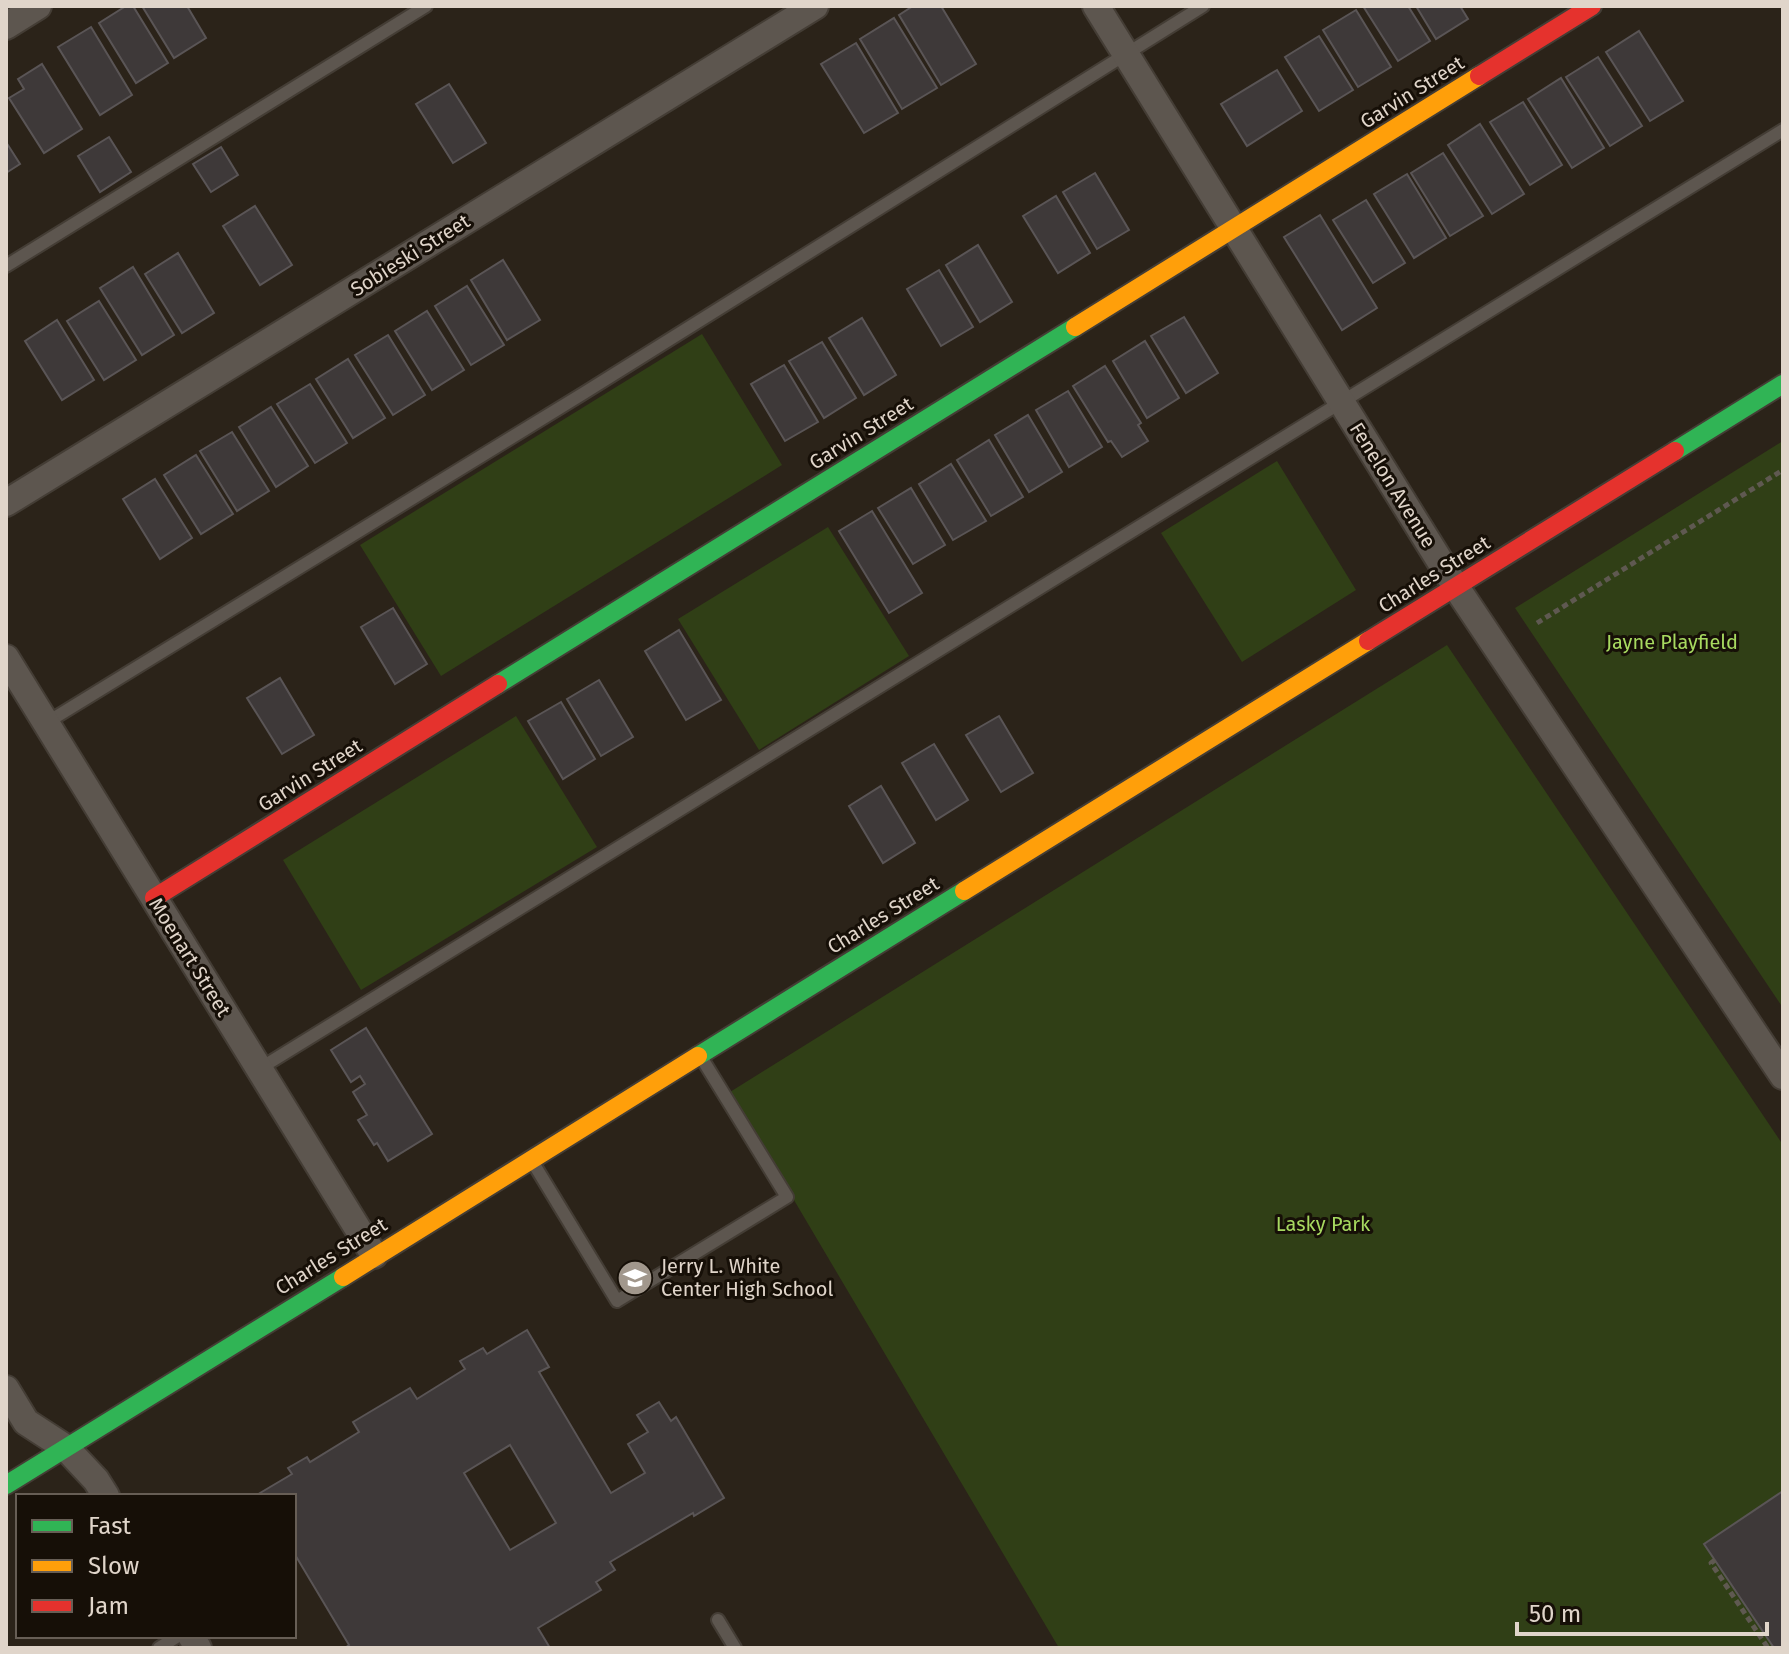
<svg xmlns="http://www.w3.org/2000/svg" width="1789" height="1654" viewBox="0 0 1789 1654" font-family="'Fira Sans',sans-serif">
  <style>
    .green { fill: #303f16 }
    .building { fill: #3e3939; stroke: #5a5556; stroke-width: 2; fill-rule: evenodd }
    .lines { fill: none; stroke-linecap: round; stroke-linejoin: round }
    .lane-casing { stroke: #443d35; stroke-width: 16 }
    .street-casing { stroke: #443d35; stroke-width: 30 }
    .fast-casing { stroke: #443d35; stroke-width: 22 }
    .slow-casing { stroke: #443d35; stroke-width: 22 }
    .jam-casing { stroke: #443d35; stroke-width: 22 }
    .path { stroke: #5f5951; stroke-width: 5; stroke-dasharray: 6 4; stroke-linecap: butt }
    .lane { stroke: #5d564f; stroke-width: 12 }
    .street { stroke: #5d564f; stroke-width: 26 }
    .fast { stroke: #30b455; stroke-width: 18 }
    .slow { stroke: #ff9f0a; stroke-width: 18 }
    .jam { stroke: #e5322d; stroke-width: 18 }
    .labels { text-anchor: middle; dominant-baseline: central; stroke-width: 6; stroke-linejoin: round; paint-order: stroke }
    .street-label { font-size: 20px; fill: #e0d5ca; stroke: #160f07 }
    .park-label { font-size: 20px; fill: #a7d960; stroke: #160f07 }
    .poi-label { font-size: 20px; fill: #e0d5ca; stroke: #160f07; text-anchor: start }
  </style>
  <rect width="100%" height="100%" fill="#2b2319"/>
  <g class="green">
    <path d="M702 334 782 465 441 676 360 545Z"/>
    <path d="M1783 441V1008L1515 608Z"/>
    <path d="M1277 461 1356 590 1242 662 1161 533Z"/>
    <path d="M828 527 909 656 759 750 678 619Z"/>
    <path d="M1447 645 1783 1145V1648H1059L730 1092Z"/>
    <path d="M516 716 597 847 361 990 283 860Z"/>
  </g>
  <g class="building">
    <path d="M126 6H133L168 63 136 83 99 23Z"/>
    <path d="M142 6H187L206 38 174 58Z"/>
    <path d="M913 6H941L976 64 941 85 899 15Z"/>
    <path d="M1363 6H1408L1430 41 1398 61Z"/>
    <path d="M1416 6H1460L1468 19 1436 39Z"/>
    <path d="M1356 10 1391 67 1358 87 1323 30Z"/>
    <path d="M894 18 937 88 902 109 860 39Z"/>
    <path d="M91 27 132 95 100 115 58 47Z"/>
    <path d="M1639 31 1683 101 1650 121 1606 52Z"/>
    <path d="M1319 36 1353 90 1319 111 1285 57Z"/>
    <path d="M856 43 898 113 864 133 821 64Z"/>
    <path d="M1598 57 1642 126 1610 146 1566 77Z"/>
    <path d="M42 64 82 129 44 153 9 98 24 89 18 79Z"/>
    <path d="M1277 70 1302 111 1247 146 1221 104Z"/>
    <path d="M1561 78 1604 148 1572 168 1528 99Z"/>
    <path d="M449 84 486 143 453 163 416 104Z"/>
    <path d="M1523 102 1562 165 1530 185 1490 122Z"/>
    <path d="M1480 124 1524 194 1492 214 1448 145Z"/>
    <path d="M109 137 131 172 100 192 78 156Z"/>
    <path d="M6 142 20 164 6 173Z"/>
    <path d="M221 147 238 175 211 192 193 164Z"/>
    <path d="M1443 153 1483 216 1450 236 1411 173Z"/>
    <path d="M1095 173 1129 230 1097 249 1063 192Z"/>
    <path d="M1407 174 1446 238 1414 258 1374 194Z"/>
    <path d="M1056 196 1090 253 1058 273 1023 216Z"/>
    <path d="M1366 200 1405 263 1373 283 1333 220Z"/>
    <path d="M255 206 292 265 260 285 223 226Z"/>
    <path d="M1320 215 1377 308 1342 330 1284 237Z"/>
    <path d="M978 245 1012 302 980 322 946 265Z"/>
    <path d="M178 253 214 313 182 333 145 274Z"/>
    <path d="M503 260 540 320 507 340 471 280Z"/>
    <path d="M133 267 174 335 142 355 100 288Z"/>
    <path d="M939 270 973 327 941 346 907 289Z"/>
    <path d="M467 286 504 345 471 365 435 306Z"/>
    <path d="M99 301 136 360 104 380 67 321Z"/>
    <path d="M427 311 464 370 432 390 395 331Z"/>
    <path d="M1184 317 1218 373 1186 393 1151 336Z"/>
    <path d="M862 318 896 375 864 395 829 338Z"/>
    <path d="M57 320 94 380 62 400 25 341Z"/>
    <path d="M388 335 425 395 393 415 355 355Z"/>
    <path d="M1145 341 1179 398 1147 418 1113 361Z"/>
    <path d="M822 342 856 398 824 418 789 361Z"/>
    <path d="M348 359 385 418 353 438 316 379Z"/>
    <path d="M784 365 818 422 785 441 751 384Z"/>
    <path d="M1105 366 1141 423 1138 425 1148 441 1122 457 1111 441 1108 442 1073 386Z"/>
    <path d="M310 384 347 443 315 463 277 404Z"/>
    <path d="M1068 391 1102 447 1069 467 1036 410Z"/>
    <path d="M271 407 308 466 276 487 239 427Z"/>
    <path d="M1028 415 1062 472 1029 492 995 435Z"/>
    <path d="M232 432 269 491 237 511 200 451Z"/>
    <path d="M989 440 1023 497 991 516 957 460Z"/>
    <path d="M196 455 233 514 201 534 164 475Z"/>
    <path d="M951 464 986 521 953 540 919 484Z"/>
    <path d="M155 479 192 538 160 559 123 499Z"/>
    <path d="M911 488 945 545 913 564 878 508Z"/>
    <path d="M872 511 922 593 889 613 839 531Z"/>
    <path d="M393 608 427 664 395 684 361 627Z"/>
    <path d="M679 630 721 700 686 720 645 651Z"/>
    <path d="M280 678 314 735 282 754 247 698Z"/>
    <path d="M599 680 633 737 601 756 567 699Z"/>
    <path d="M561 702 595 759 563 779 528 721Z"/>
    <path d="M999 716 1033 773 1001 792 966 735Z"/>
    <path d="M934 744 968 800 936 820 902 763Z"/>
    <path d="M881 786 915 843 883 863 849 806Z"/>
    <path d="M366 1028 432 1134 388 1161 377 1143 374 1145 358 1120 367 1115 353 1092 365 1084 360 1076 351 1082 331 1050Z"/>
    <path d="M527 1330 549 1367 539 1372 611 1493 645 1473 628 1444 648 1432 637 1415 659 1402 671 1421 676 1417 724 1498 694 1516 693 1513 610 1562 615 1570 596 1582 601 1590 538 1628 550 1648H345L349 1645 294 1553V1496H255L292 1474 288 1468 307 1457 310 1462 359 1432 353 1422 410 1388 417 1399 465 1369 460 1361 483 1348 487 1354ZM510 1445 556 1523 510 1550 464 1473Z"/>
    <path d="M1783 1491V1648H1774L1704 1544Z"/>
  </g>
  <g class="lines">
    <defs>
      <g id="lane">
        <path d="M6 266 426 6"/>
        <path d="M46 723 584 393 1203 6"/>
        <path d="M259 1069 1783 130"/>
        <path d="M532 1161 617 1301 787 1197 701 1057"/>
        <path d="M718 1620 735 1648"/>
        <path d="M159 1648 178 1636"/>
      </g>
      <g id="street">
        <path d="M1096 6 1456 587 1783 1076"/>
        <path d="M6 26 38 6"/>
        <path d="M6 503 815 6"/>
        <path d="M6 658 374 1255"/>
        <path d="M6 1389 26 1422 66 1448 96 1480 106 1496"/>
        <path d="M191 1636 198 1648"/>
      </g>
      <g id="fast">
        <path d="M1675 451 1783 384"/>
        <path d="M498 684 1075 327"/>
        <path d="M698 1056 964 891"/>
        <path d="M6 1485 343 1277"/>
      </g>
      <g id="slow">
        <path d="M1075 327 1479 76"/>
        <path d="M964 891 1368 641"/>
        <path d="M343 1277 698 1056"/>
      </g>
      <g id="jam">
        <path d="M1479 76 1592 6"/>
        <path d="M1368 641 1675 451"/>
        <path d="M154 898 498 684"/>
      </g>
    </defs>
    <use href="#lane" class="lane-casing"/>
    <use href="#street" class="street-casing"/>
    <use href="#fast" class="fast-casing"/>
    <use href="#slow" class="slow-casing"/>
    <use href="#jam" class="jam-casing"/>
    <g class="path">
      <path d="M1537 623 1783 470"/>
      <path d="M1715 1560 1711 1563 1768 1648"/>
    </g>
    <use href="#lane" class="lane"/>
    <use href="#street" class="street"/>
    <use href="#fast" class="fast"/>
    <use href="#slow" class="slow"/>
    <use href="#jam" class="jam"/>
  </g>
  <defs>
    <symbol id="school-disc" viewBox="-11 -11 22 22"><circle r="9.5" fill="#a1978c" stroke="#160f07"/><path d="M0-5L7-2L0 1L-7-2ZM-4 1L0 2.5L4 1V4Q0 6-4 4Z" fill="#fff"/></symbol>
  </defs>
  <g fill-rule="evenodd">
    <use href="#school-disc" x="615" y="1258" width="40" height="40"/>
  </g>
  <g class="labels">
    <g class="street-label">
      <text transform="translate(1412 92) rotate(-32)">Garvin Street</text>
      <text transform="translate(410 255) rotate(-32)">Sobieski Street</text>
      <text transform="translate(861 433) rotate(-32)">Garvin Street</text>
      <text transform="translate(1393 485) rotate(58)">Fenelon Avenue</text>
      <text transform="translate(1434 574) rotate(-32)">Charles Street</text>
      <text transform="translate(310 775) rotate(-32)">Garvin Street</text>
      <text transform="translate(883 915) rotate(-32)">Charles Street</text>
      <text transform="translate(190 957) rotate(58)">Moenart Street</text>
      <text transform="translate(331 1256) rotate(-32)">Charles Street</text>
    </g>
    <g class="park-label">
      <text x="1672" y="642">Jayne Playfield</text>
      <text x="1323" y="1224">Lasky Park</text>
    </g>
    <g class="poi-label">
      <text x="661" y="1266">Jerry L. White<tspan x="661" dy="23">Center High School</tspan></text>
    </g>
  </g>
  <rect width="1789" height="1654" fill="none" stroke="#e0d5ca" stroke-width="16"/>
  <rect x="16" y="1494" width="280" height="144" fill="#160f07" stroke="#675e55" stroke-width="2"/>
  <rect x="32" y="1520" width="40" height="12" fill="#30b455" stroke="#675e55" stroke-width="2"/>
  <text x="88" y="1534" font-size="24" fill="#e0d5ca">Fast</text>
  <rect x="32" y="1560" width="40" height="12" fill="#ff9f0a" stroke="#675e55" stroke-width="2"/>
  <text x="88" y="1574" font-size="24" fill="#e0d5ca">Slow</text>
  <rect x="32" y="1600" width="40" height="12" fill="#e5322d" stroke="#675e55" stroke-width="2"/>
  <text x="88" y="1614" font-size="24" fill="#e0d5ca">Jam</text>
  <path d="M1517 1622v12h250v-12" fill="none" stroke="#e0d5ca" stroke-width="4"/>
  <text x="1529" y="1622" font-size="24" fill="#e0d5ca" stroke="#160f07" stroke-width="6" paint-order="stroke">50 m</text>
</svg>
